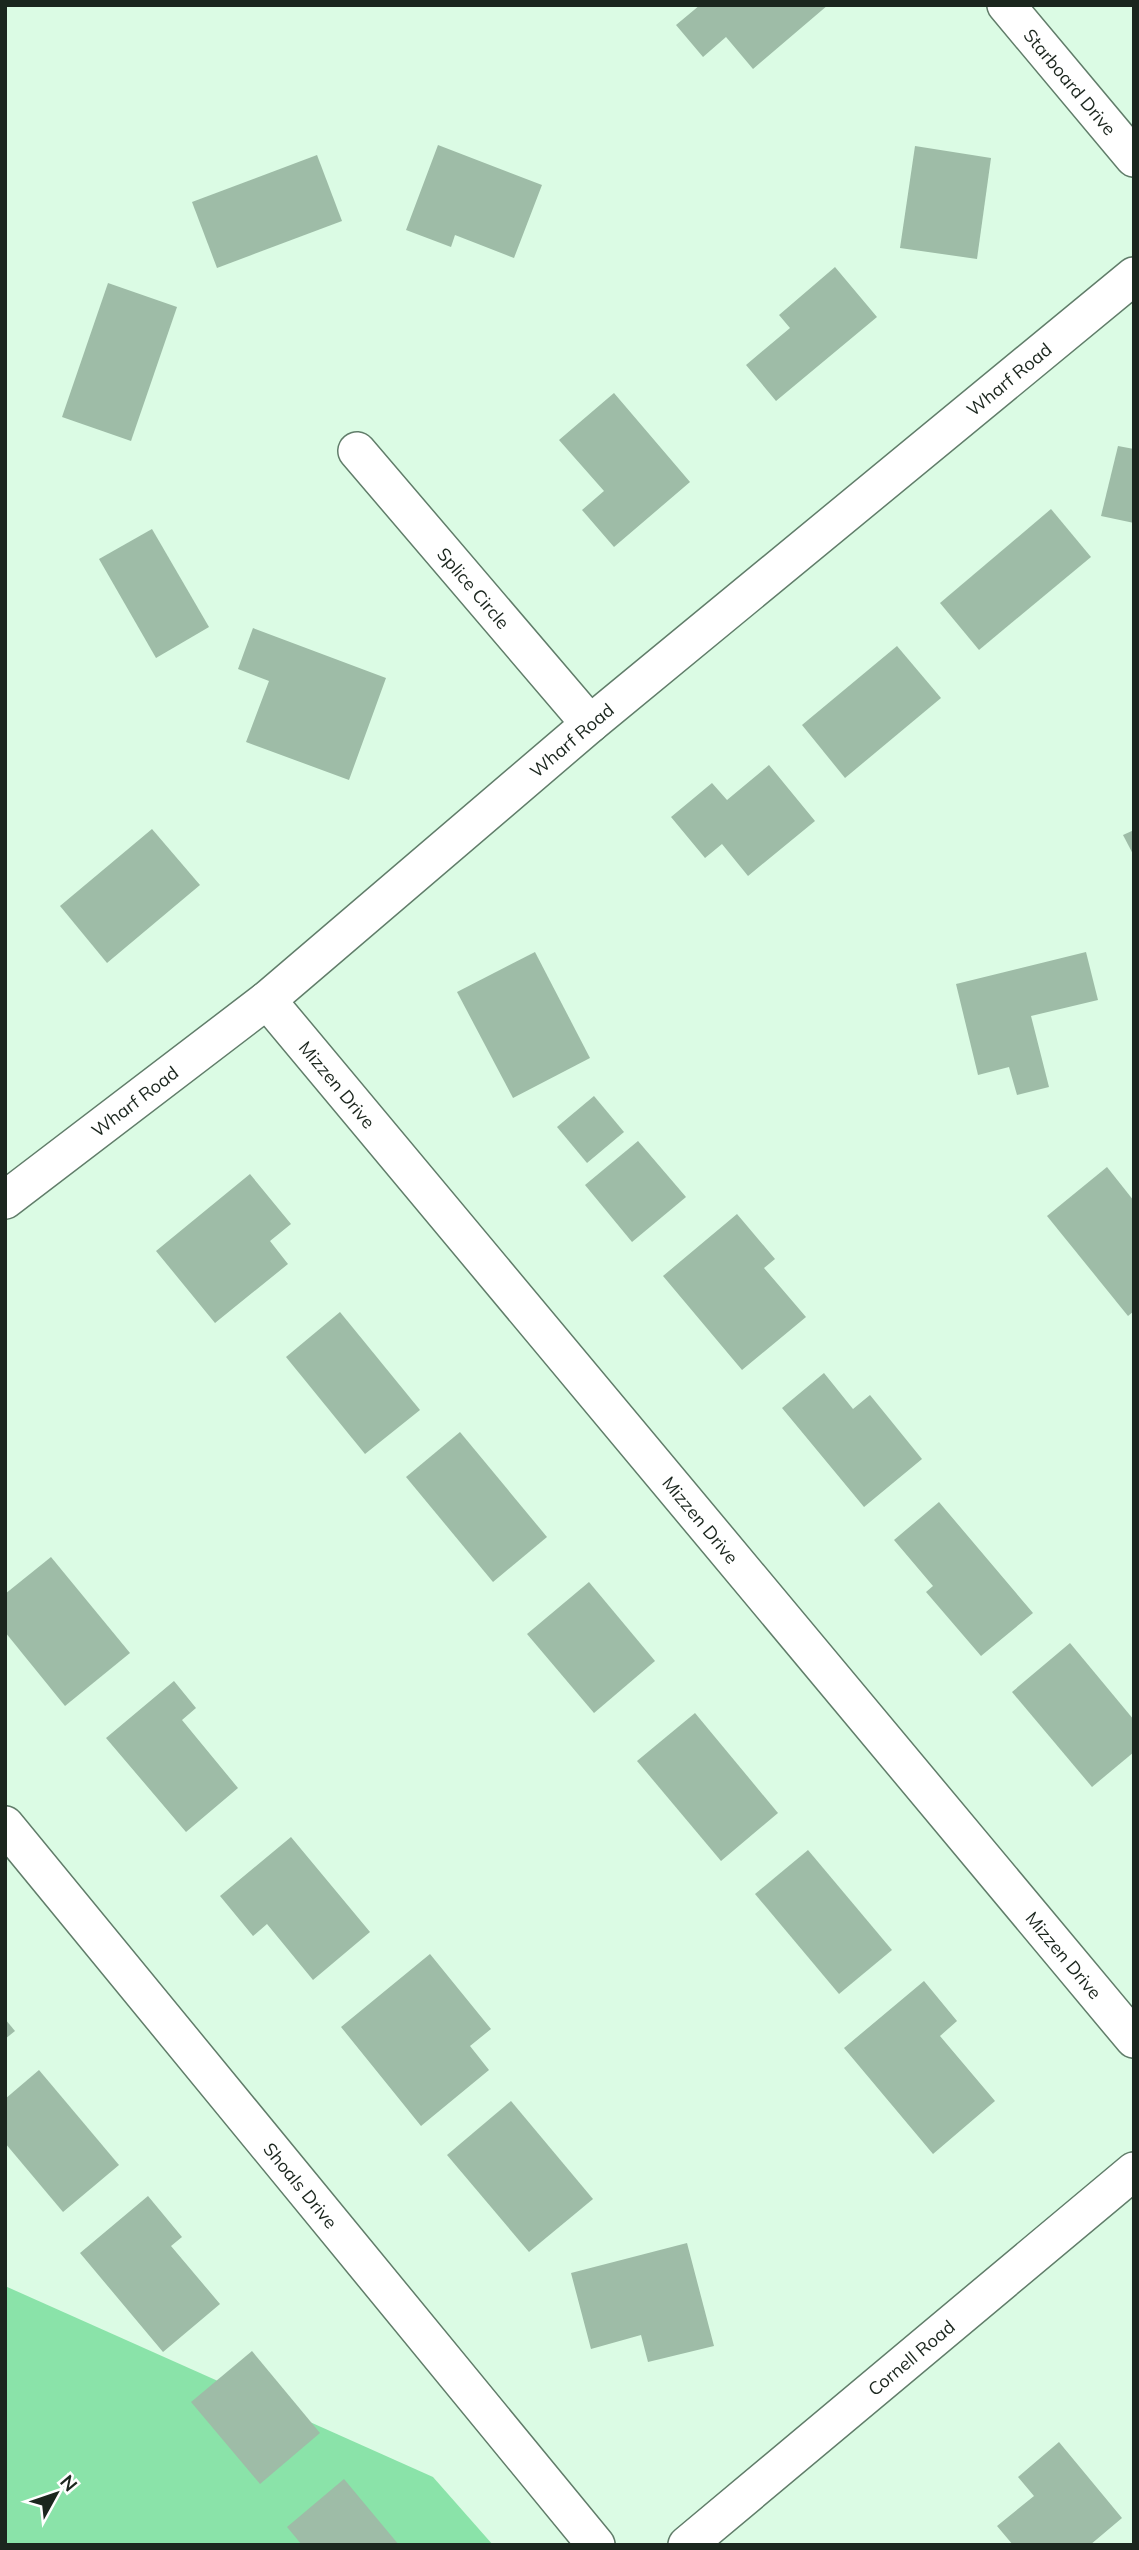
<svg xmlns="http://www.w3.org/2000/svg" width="1139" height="2550" viewBox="0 0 1139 2550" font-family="Mulish,sans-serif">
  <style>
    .green { fill: #8ae3a9 }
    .building { fill: #9ebca7 }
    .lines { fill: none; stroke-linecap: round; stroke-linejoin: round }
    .minor-casing { stroke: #617d6a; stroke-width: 40 }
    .minor { stroke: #fff; stroke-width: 37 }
    .labels { text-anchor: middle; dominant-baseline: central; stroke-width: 6; stroke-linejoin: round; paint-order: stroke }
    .street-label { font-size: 18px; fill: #1b261e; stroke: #fff }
  </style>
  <rect width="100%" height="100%" fill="#dbfbe4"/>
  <path class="green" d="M5 2286 433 2477 493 2545H5Z"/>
  <g class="building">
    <path d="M700 5H828L753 69 726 37 703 57 676 25Z"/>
    <path d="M438 145 542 185 514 258 455 235 451 247 406 230Z"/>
    <path d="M915 146 991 158 977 259 900 248Z"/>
    <path d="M317 155 342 221 217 268 192 202Z"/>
    <path d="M835 267 877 317 776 401 746 365 790 328 779 315Z"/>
    <path d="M108 283 177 307 131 441 62 417Z"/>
    <path d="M614 393 690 482 614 547 582 510 604 491 559 440Z"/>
    <path d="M1118 446 1134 449V523L1101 516Z"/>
    <path d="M1051 509 1091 557 979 650 940 603Z"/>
    <path d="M152 529 209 627 156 658 99 559Z"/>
    <path d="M253 628 386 678 349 780 246 742 269 681 238 669Z"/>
    <path d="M897 646 941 698 845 778 802 725Z"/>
    <path d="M769 765 815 821 748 876 722 844 705 858 671 817 712 783 727 800Z"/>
    <path d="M152 829 200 885 107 963 60 906Z"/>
    <path d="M1134 830V856L1123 835Z"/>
    <path d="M535 952 590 1058 513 1098 457 992Z"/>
    <path d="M1086 952 1098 1000 1031 1016 1049 1087 1017 1095 1009 1067 978 1075 956 984Z"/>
    <path d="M594 1096 624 1132 587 1163 557 1127Z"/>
    <path d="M638 1141 686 1197 632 1242 585 1185Z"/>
    <path d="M1107 1167 1134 1201V1311L1128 1316 1047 1216Z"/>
    <path d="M250 1174 291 1224 270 1241 288 1264 215 1323 156 1251Z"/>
    <path d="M737 1214 775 1259 764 1268 806 1317 742 1370 663 1276Z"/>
    <path d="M340 1312 420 1410 365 1454 286 1357Z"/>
    <path d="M824 1373 853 1409 870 1395 922 1459 864 1507 782 1408Z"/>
    <path d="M460 1432 547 1537 493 1582 406 1477Z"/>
    <path d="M939 1502 1033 1613 981 1656 926 1592 933 1586 894 1540Z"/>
    <path d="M51 1557 130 1653 65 1706 5 1632V1594Z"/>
    <path d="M589 1582 655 1661 594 1713 527 1634Z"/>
    <path d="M1070 1643 1134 1720V1752L1092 1787 1012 1692Z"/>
    <path d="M174 1681 196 1708 182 1720 238 1788 186 1832 106 1738Z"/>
    <path d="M695 1713 778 1813 721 1861 637 1761Z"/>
    <path d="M291 1837 370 1932 313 1980 267 1924 253 1936 220 1896Z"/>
    <path d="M808 1850 892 1950 839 1994 755 1894Z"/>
    <path d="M430 1954 491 2029 470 2046 489 2070 421 2126 341 2027Z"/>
    <path d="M924 1981 957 2021 940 2036 995 2101 933 2154 844 2048Z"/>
    <path d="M5 2019 15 2031 5 2039Z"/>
    <path d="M39 2070 119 2165 63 2212 5 2143V2099Z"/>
    <path d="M511 2101 593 2199 529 2252 447 2155Z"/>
    <path d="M148 2196 182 2237 171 2246 220 2304 163 2352 80 2253Z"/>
    <path d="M687 2243 714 2346 648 2362 641 2335 591 2349 571 2273Z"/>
    <path d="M252 2351 320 2433 260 2484 191 2402Z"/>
    <path d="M1059 2442 1122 2518 1090 2545H1013L997 2526 1034 2496 1018 2477Z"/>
    <path d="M344 2479 399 2545H302L287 2527Z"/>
  </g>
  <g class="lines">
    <defs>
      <g id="minor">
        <path id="s1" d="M1006 5 1134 158"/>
        <path id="s2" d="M357 451 590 724"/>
        <path id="s3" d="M267 1000 1134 2039"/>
        <path id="s4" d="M5 1200 267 1000 590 724 1134 276"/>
        <path id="s5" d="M5 1825 596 2545"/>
        <path id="s6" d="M687 2545 1134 2171"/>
      </g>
    </defs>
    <use href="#minor" class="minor-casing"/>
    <use href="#minor" class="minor"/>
  </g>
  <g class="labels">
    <g class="street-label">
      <text stroke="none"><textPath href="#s1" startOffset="100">Starboard Drive</textPath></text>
      <text stroke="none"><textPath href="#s4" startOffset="1297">Wharf Road</textPath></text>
      <text stroke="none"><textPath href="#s2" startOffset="180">Splice Circle</textPath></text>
      <text stroke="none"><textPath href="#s4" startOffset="730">Wharf Road</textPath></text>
      <text stroke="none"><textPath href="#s3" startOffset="110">Mizzen Drive</textPath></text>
      <text stroke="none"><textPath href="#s4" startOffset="163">Wharf Road</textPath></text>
      <text stroke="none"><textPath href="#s3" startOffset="677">Mizzen Drive</textPath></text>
      <text stroke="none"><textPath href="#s3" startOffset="1244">Mizzen Drive</textPath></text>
      <text stroke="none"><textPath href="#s5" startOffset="466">Shoals Drive</textPath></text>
      <text stroke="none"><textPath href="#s6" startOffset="292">Cornell Road</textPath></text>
    </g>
  </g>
  <rect width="1139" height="2550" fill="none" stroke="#1b261e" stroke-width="14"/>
  <g transform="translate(56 2494) rotate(50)" stroke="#ffffff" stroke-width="5" paint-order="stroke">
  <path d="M0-5L12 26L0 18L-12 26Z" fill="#1b261e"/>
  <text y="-10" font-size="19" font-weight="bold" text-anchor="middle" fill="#1b261e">N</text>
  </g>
</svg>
